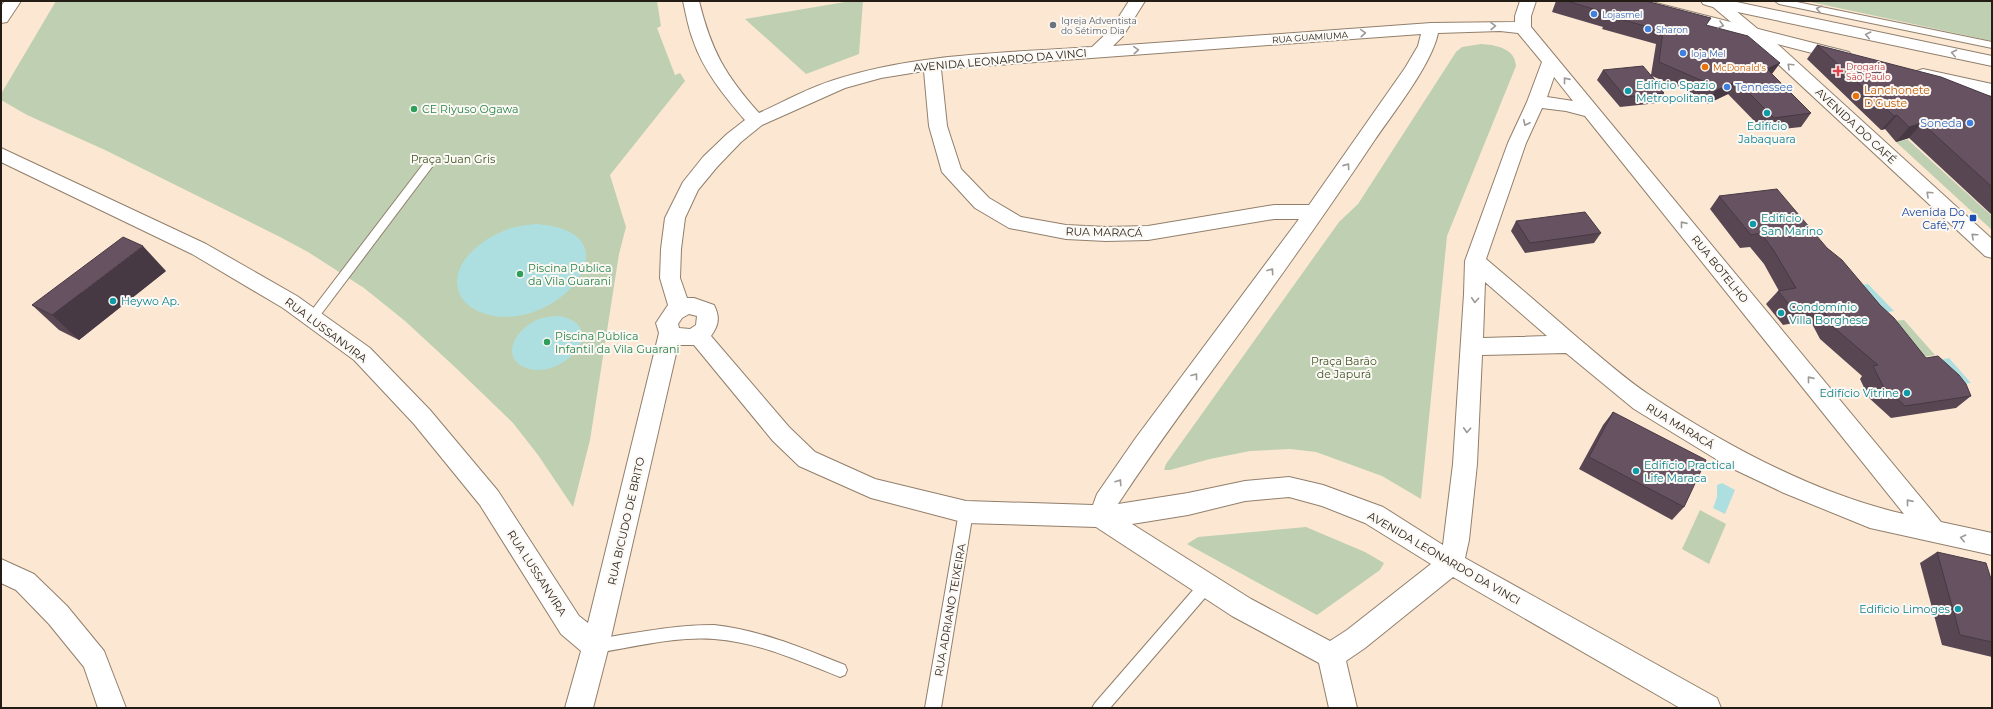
<svg xmlns="http://www.w3.org/2000/svg" width="1993" height="709" viewBox="0 0 1993 709" font-family="Montserrat,sans-serif">
  <style>
    .green { fill: #bed0b1 }
    .water { fill: #aedfe0 }
    .lines { fill: none; stroke-linecap: round; stroke-linejoin: round }
    .service-casing { stroke: #917f6c; stroke-width: 2 }
    .minor-casing { stroke: #917f6c; stroke-width: 2 }
    .secondary-casing { stroke: #917f6c; stroke-width: 2 }
    .primary-casing { stroke: #917f6c; stroke-width: 2 }
    .service { fill: #fff; fill-rule: evenodd }
    .minor { fill: #fff; fill-rule: evenodd }
    .secondary { fill: #fff; fill-rule: evenodd }
    .primary { fill: #fff; fill-rule: evenodd }
    .wall { fill: #584753 }
    .shaded-wall { fill: #473944 }
    .building { fill: #665261; stroke: #473944 }
    .oneway { stroke: #9c9996 }
    .shop-dot { fill: #3f7fe0; stroke: #fcf8f4; stroke-width: 1.5 }
    .worship-dot { fill: #6b7280; stroke: #fcf8f4; stroke-width: 1.5 }
    .food-dot { fill: #e8710a; stroke: #fcf8f4; stroke-width: 1.5 }
    .health-dot { fill: #e0444e; stroke: #fcf8f4; stroke-width: 1.5 }
    .culture-dot { fill: #0f9aa8; stroke: #fcf8f4; stroke-width: 1.5 }
    .leisure-dot { fill: #2e9e5b; stroke: #fcf8f4; stroke-width: 1.5 }
    .transit-dot { fill: #1a4fb4; stroke: #fcf8f4; stroke-width: 1.5 }
    .labels { text-anchor: middle; dominant-baseline: central; stroke-width: 4; stroke-linejoin: round; paint-order: stroke }
    .far-shop-label { font-size: 9px; fill: #366cbe; stroke: #fcf8f4; text-anchor: start }
    .far-worship-label { font-size: 9px; fill: #5b616d; stroke: #fcf8f4; text-anchor: start }
    .far-street-label { font-size: 9px; fill: #241d15; stroke: #fcf8f4 }
    .far-health-label { font-size: 9px; fill: #be3a42; stroke: #fcf8f4; text-anchor: start }
    .far-food-label { font-size: 9px; fill: #c56008; stroke: #fcf8f4; text-anchor: start }
    .street-label { font-size: 11px; fill: #241d15; stroke: #fcf8f4 }
    .culture-label { font-size: 11px; fill: #0d838f; stroke: #fcf8f4; text-anchor: start }
    .shop-label { font-size: 11px; fill: #366cbe; stroke: #fcf8f4; text-anchor: start }
    .food-label { font-size: 11px; fill: #c56008; stroke: #fcf8f4; text-anchor: start }
    .leisure-label { font-size: 11px; fill: #27864d; stroke: #fcf8f4; text-anchor: start }
    .park-label { font-size: 11px; fill: #3c5625; stroke: #fcf8f4 }
    .transit-label { font-size: 11px; fill: #164399; stroke: #fcf8f4; text-anchor: end }
  </style>
  <rect width="100%" height="100%" fill="#fce8d2"/>
  <g class="green">
    <path d="M56 1H657L661 26 657 28 675 75 680 73 685 81 610 175 626 227 619 254 590 440 573 507 538 455 513 423 457 369 405 321 364 288 308 252 280 237 105 150 27 115 1 100V94Z"/>
    <path d="M851 1H863L859 54 806 74 745 19Z"/>
    <path d="M1806 1H1992V41Z"/>
    <path d="M1481 44C1496 45 1515 48 1516 66L1447 236 1421 499 1382 476 1316 452 1290 449 1250 451 1210 459 1170 470H1164L1166 464 1339 222 1358 204 1456 52 1462 47Z"/>
    <path d="M1907 139 1992 216V230L1896 142Z"/>
    <path d="M1904 320 1935 355 1910 359 1879 322Z"/>
    <path d="M1700 510 1726 524 1709 564 1682 549Z"/>
    <path d="M1306 527 1365 552 1384 563 1380 570 1317 615 1187 544 1198 537Z"/>
  </g>
  <g class="water">
    <path d="M537 224C641 232 558 335 486 314 476 311 465 305 460 295 447 264 482 239 508 229 517 226 527 225 537 224Z"/>
    <path d="M1868 284 1894 311 1878 314 1852 286Z"/>
    <path d="M560 316C613 328 559 383 524 367 498 354 520 326 539 319 545 317 553 316 560 316Z"/>
    <path d="M1949 358 1971 383 1962 384 1940 360Z"/>
    <path d="M1722 483 1735 490 1725 514 1713 508 1717 497V485Z"/>
  </g>
  <g class="lines">
    <defs>
      <g id="service">
        <path d="M1775 1H1792L1992 42V48L1779 4Z"/>
        <path d="M428 161 433 165 432 167 316 321H308L306 318 308 315 424 163Z"/>
        <path d="M966 506 971 508 973 512 941 708H925L959 512 961 508Z"/>
        <path d="M1205 581 1210 582 1212 587 1210 592 1110 708H1092L1095 703 1200 582Z"/>
        <path d="M714 625C760 630 803 648 845 665L847 670 845 675 840 677C800 661 758 642 714 639 675 636 635 647 596 653L591 651 589 646 591 641 596 639C635 633 674 625 714 625Z"/>
      </g>
      <g id="minor">
        <path d="M5 1H21L7 22 1 23V6Z"/>
        <path d="M683 1H699C711 50 725 75 759 113 783 102 808 88 834 80 917 53 1006 53 1092 47L1111 29 1129 1H1145L1123 36 1113 46 1431 23 1515 22V16L1520 1H1536L1531 16V27L1941 522 1992 533V555L1870 528 1784 493 1729 467 1634 409 1566 353 1482 355 1477 464 1469 540 1465 558 1717 698 1721 708H1680L1453 577 1365 648 1346 661 1357 708H1329L1319 663 1232 616 1096 527 966 523 871 498 799 466 773 441 694 345H678L609 646 593 708H565L581 651 561 634 480 505 414 424 354 360 283 308 192 254 1 162V148L206 244 297 296 370 348 430 410 498 491 579 616 588 623 659 333 656 323 668 305 660 278 661 249 665 218 683 182 703 157 727 134 745 120C725 97 703 70 693 40 688 27 686 14 683 1ZM1500 31 1518 33 1542 62 1527 102 1508 143 1465 261 1464 294 1453 464 1443 545 1383 507 1323 485 1289 477 1245 481 1188 493 1118 504C1158 443 1201 386 1244 327 1288 266 1332 204 1374 141 1393 113 1432 64 1438 33ZM1421 34 1418 46 1405 68 1309 205H1274L1148 226 1106 227 1066 225 1021 217 989 198 961 169 947 126 941 69ZM924 71 929 126 942 172 975 208 1009 228 1066 239 1106 241 1148 240 1274 219H1299L1135 439 1097 494 1093 505 966 501 875 479 815 452 789 427 711 336C719 325 720 317 714 305L694 298H687L680 278 681 249 685 218 698 190 717 167 741 142 762 125 845 88 881 78ZM1554 77 1573 101 1547 97ZM1542 108 1566 111 1585 116 1904 514C1815 494 1727 446 1651 396 1625 379 1601 357 1578 338 1547 311 1517 285 1486 259L1526 143ZM1485 282 1547 336 1483 338ZM689 314 697 316 696 325 690 329 679 328 678 324 682 318ZM1289 497 1322 506 1365 523 1431 564 1347 630 1330 641 1251 599 1132 524 1188 515 1245 501Z"/>
        <path d="M1757 30 1763 31 1992 239V258L1985 256 1751 39 1749 35 1751 31Z"/>
        <path d="M1 559 34 574 67 606 104 651 126 708H98L84 667 49 624 16 590 1 583Z"/>
      </g>
      <path id="secondary" d="M1706 1H1724L1765 35 1763 39 1757 40 1751 39Z"/>
      <g id="primary">
        <path d="M1621 1H1648L1849 52 1852 56 1849 60 1843 61 1623 4Z"/>
        <path d="M1701 1H1732L1992 56V66L1709 6 1703 4Z"/>
        <path d="M1923 69 1992 84V96L1917 79 1914 75 1917 71Z"/>
      </g>
    </defs>
    <use href="#service" class="service-casing"/>
    <use href="#minor" class="minor-casing"/>
    <use href="#secondary" class="secondary-casing"/>
    <use href="#primary" class="primary-casing"/>
    <use href="#service" class="service"/>
    <use href="#minor" class="minor"/>
    <use href="#secondary" class="secondary"/>
    <use href="#primary" class="primary"/>
  </g>
  <g class="wall">
    <path d="M1556 1H1646L1706 25 1780 63 1772 74 1811 113 1801 127 1764 131 1728 94 1707 104 1696 95 1652 76 1660 86 1659 87 1664 93 1658 103 1620 107 1597 80 1603 70 1651 75 1656 44 1602 29 1603 27 1552 12Z"/>
    <path d="M1817 45 1992 97V215L1909 138 1896 142 1885 129 1881 130 1807 59Z"/>
    <path d="M1719 196 1827 248 1880 305 1926 358 1971 396 1956 408 1891 418 1869 398 1860 379 1862 376 1820 339 1810 320 1783 325 1766 304 1778 291H1779L1764 264 1750 247 1740 248 1710 209Z"/>
    <path d="M1516 221 1601 233 1594 243 1525 253 1511 231Z"/>
    <path d="M166 271 79 340 59 330 32 305Z"/>
    <path d="M1613 412 1684 507 1672 520 1579 469 1603 425Z"/>
    <path d="M1937 552 1992 582V657L1942 645 1920 563Z"/>
  </g>
  <g class="shaded-wall">
    <path d="M1780 63 1770 76 1767 69Z"/>
    <path d="M1737 81 1728 94 1707 104 1715 91Z"/>
    <path d="M1897 115 1885 129 1881 130 1894 116Z"/>
    <path d="M1922 123 1909 138 1896 142 1909 127Z"/>
    <path d="M143 246 166 271 79 340 52 315Z"/>
  </g>
  <g class="building">
    <path d="M1567 1H1646L1711 18 1706 25 1748 36 1780 63 1767 69 1811 113 1774 118 1737 81 1715 91 1705 82 1659 62 1663 31 1609 16 1610 14Z"/>
    <path d="M1817 45 1941 77 1992 97V187L1922 123 1909 127 1897 115 1894 116Z"/>
    <path d="M1643 66 1660 86H1658L1664 93 1625 97 1603 70Z"/>
    <path d="M1777 189 1827 248 1842 260 1880 305 1894 318 1926 358 1938 356 1959 375 1966 384 1971 396 1905 406 1883 386 1873 366 1878 365 1832 326 1822 307 1795 312 1778 291 1796 288 1774 251 1761 233 1751 235 1719 196Z"/>
    <path d="M1585 212 1601 233 1530 243 1516 221Z"/>
    <path d="M123 237 143 246 52 315 32 305Z"/>
    <path d="M1613 412 1706 460 1684 507 1589 457Z"/>
    <path d="M1937 552 1986 563 1992 582V642L1960 635Z"/>
  </g>
  <defs><path id="oneway-chevron" d="M-2-3.5L2.5 0L-2 3.5" fill="none" stroke-width="1.6" stroke-linecap="round" stroke-linejoin="round"/></defs>
  <g class="oneway">
    <use href="#oneway-chevron" transform="translate(1819 9) rotate(-168)"/>
    <use href="#oneway-chevron" transform="translate(1721 25) rotate(15)"/>
    <use href="#oneway-chevron" transform="translate(1493 26) rotate(-1)"/>
    <use href="#oneway-chevron" transform="translate(1363 33) rotate(-4)"/>
    <use href="#oneway-chevron" transform="translate(1868 35) rotate(-168)"/>
    <use href="#oneway-chevron" transform="translate(1136 50) rotate(-4)"/>
    <use href="#oneway-chevron" transform="translate(1954 53) rotate(-168)"/>
    <use href="#oneway-chevron" transform="translate(1790 66) rotate(-137)"/>
    <use href="#oneway-chevron" transform="translate(1566 80) rotate(-129)"/>
    <use href="#oneway-chevron" transform="translate(1526 123) rotate(115)"/>
    <use href="#oneway-chevron" transform="translate(1347 166) rotate(-55)"/>
    <use href="#oneway-chevron" transform="translate(1929 194) rotate(-137)"/>
    <use href="#oneway-chevron" transform="translate(1683 224) rotate(-129)"/>
    <use href="#oneway-chevron" transform="translate(1974 236) rotate(-138)"/>
    <use href="#oneway-chevron" transform="translate(1271 271) rotate(-54)"/>
    <use href="#oneway-chevron" transform="translate(1475 300) rotate(94)"/>
    <use href="#oneway-chevron" transform="translate(1195 376) rotate(-53)"/>
    <use href="#oneway-chevron" transform="translate(1810 379) rotate(-129)"/>
    <use href="#oneway-chevron" transform="translate(1467 430) rotate(93)"/>
    <use href="#oneway-chevron" transform="translate(1119 482) rotate(-56)"/>
    <use href="#oneway-chevron" transform="translate(1909 502) rotate(-129)"/>
    <use href="#oneway-chevron" transform="translate(1963 538) rotate(-168)"/>
  </g>
  <g class="shop-dot">
    <circle cx="1594" cy="14" r="4"/>
    <circle cx="1648" cy="29" r="4"/>
    <circle cx="1683" cy="53" r="4"/>
    <circle cx="1727" cy="87" r="4"/>
    <circle cx="1970" cy="123" r="4"/>
  </g>
  <circle class="worship-dot" cx="1053" cy="25" r="4"/>
  <g class="food-dot">
    <circle cx="1705" cy="67" r="4"/>
    <circle cx="1856" cy="96" r="4"/>
  </g>
  <path class="health-dot" d="M1836 65h4v4h4v4h-4v4h-4v-4h-4v-4h4z"/>
  <g class="culture-dot">
    <circle cx="1628" cy="91" r="4"/>
    <circle cx="1767" cy="113" r="4"/>
    <circle cx="1753" cy="224" r="4"/>
    <circle cx="113" cy="301" r="4"/>
    <circle cx="1781" cy="313" r="4"/>
    <circle cx="1907" cy="393" r="4"/>
    <circle cx="1636" cy="471" r="4"/>
    <circle cx="1958" cy="609" r="4"/>
  </g>
  <g class="leisure-dot">
    <circle cx="414" cy="109" r="4"/>
    <circle cx="520" cy="274" r="4"/>
    <circle cx="547" cy="342" r="4"/>
  </g>
  <rect class="transit-dot" x="1969" y="214" width="8" height="8" rx="2"/>
  <g class="labels">
    <g class="far-shop-label">
      <text x="1602" y="14">Lojasmel</text>
      <text x="1656" y="29">Sharon</text>
      <text x="1691" y="53">loja Mel</text>
    </g>
    <g class="far-worship-label">
      <text x="1061" y="20">Igreja Adventista<tspan x="1061" dy="10">do Sétimo Dia</tspan></text>
    </g>
    <g class="far-street-label">
      <text transform="translate(1310 37) rotate(-4)">RUA GUAMIUMA</text>
    </g>
    <g class="far-health-label">
      <text x="1846" y="66">Drogaria<tspan x="1846" dy="10">São Paulo</tspan></text>
    </g>
    <g class="far-food-label">
      <text x="1713" y="67">McDonald's</text>
    </g>
    <g class="street-label">
      <text transform="translate(1000 60) rotate(-5)">AVENIDA LEONARDO DA VINCI</text>
      <text transform="translate(1856 126) rotate(43)">AVENIDA DO CAFÉ</text>
      <text transform="translate(1104 232) rotate(1)">RUA MARACÁ</text>
      <text transform="translate(1720 269) rotate(51)">RUA BOTELHO</text>
      <text transform="translate(326 330) rotate(37)">RUA LUSSANVIRA</text>
      <text transform="translate(1680 426) rotate(31)">RUA MARACÁ</text>
      <text transform="translate(626 521) rotate(-77)">RUA BICUDO DE BRITO</text>
      <text transform="translate(1444 558) rotate(30)">AVENIDA LEONARDO DA VINCI</text>
      <text transform="translate(537 573) rotate(57)">RUA LUSSANVIRA</text>
      <text transform="translate(950 610) rotate(-80)">RUA ADRIANO TEIXEIRA</text>
    </g>
    <g class="culture-label">
      <text x="1636" y="85">Edifício Spazio<tspan x="1636" dy="13">Metropolitana</tspan></text>
      <text x="1767" y="126" text-anchor="middle">Edifício<tspan x="1767" dy="13">Jabaquara</tspan></text>
      <text x="1761" y="218">Edifício<tspan x="1761" dy="13">San Marino</tspan></text>
      <text x="121" y="301">Heywo Ap.</text>
      <text x="1789" y="307">Condomínio<tspan x="1789" dy="13">Villa Borghese</tspan></text>
      <text x="1899" y="393" text-anchor="end">Edifício Vitrine</text>
      <text x="1644" y="465">Edifício Practical<tspan x="1644" dy="13">Life Maraca</tspan></text>
      <text x="1950" y="609" text-anchor="end">Edificio Limoges</text>
    </g>
    <g class="shop-label">
      <text x="1735" y="87">Tennessee</text>
      <text x="1962" y="123" text-anchor="end">Soneda</text>
    </g>
    <g class="food-label">
      <text x="1864" y="90">Lanchonete<tspan x="1864" dy="13">D'Guste</tspan></text>
    </g>
    <g class="leisure-label">
      <text x="422" y="109">CE Riyuso Ogawa</text>
      <text x="528" y="268">Piscina Pública<tspan x="528" dy="13">da Vila Guarani</tspan></text>
      <text x="555" y="336">Piscina Pública<tspan x="555" dy="13">Infantil da Vila Guarani</tspan></text>
    </g>
    <g class="park-label">
      <text x="453" y="159">Praça Juan Gris</text>
      <text x="1344" y="361">Praça Barão<tspan x="1344" dy="13">de Japurá</tspan></text>
    </g>
    <g class="transit-label">
      <text x="1965" y="212">Avenida Do<tspan x="1965" dy="13">Café, 77</tspan></text>
    </g>
  </g>
  <rect width="1993" height="709" fill="none" stroke="#241d15" stroke-width="4"/>
</svg>
